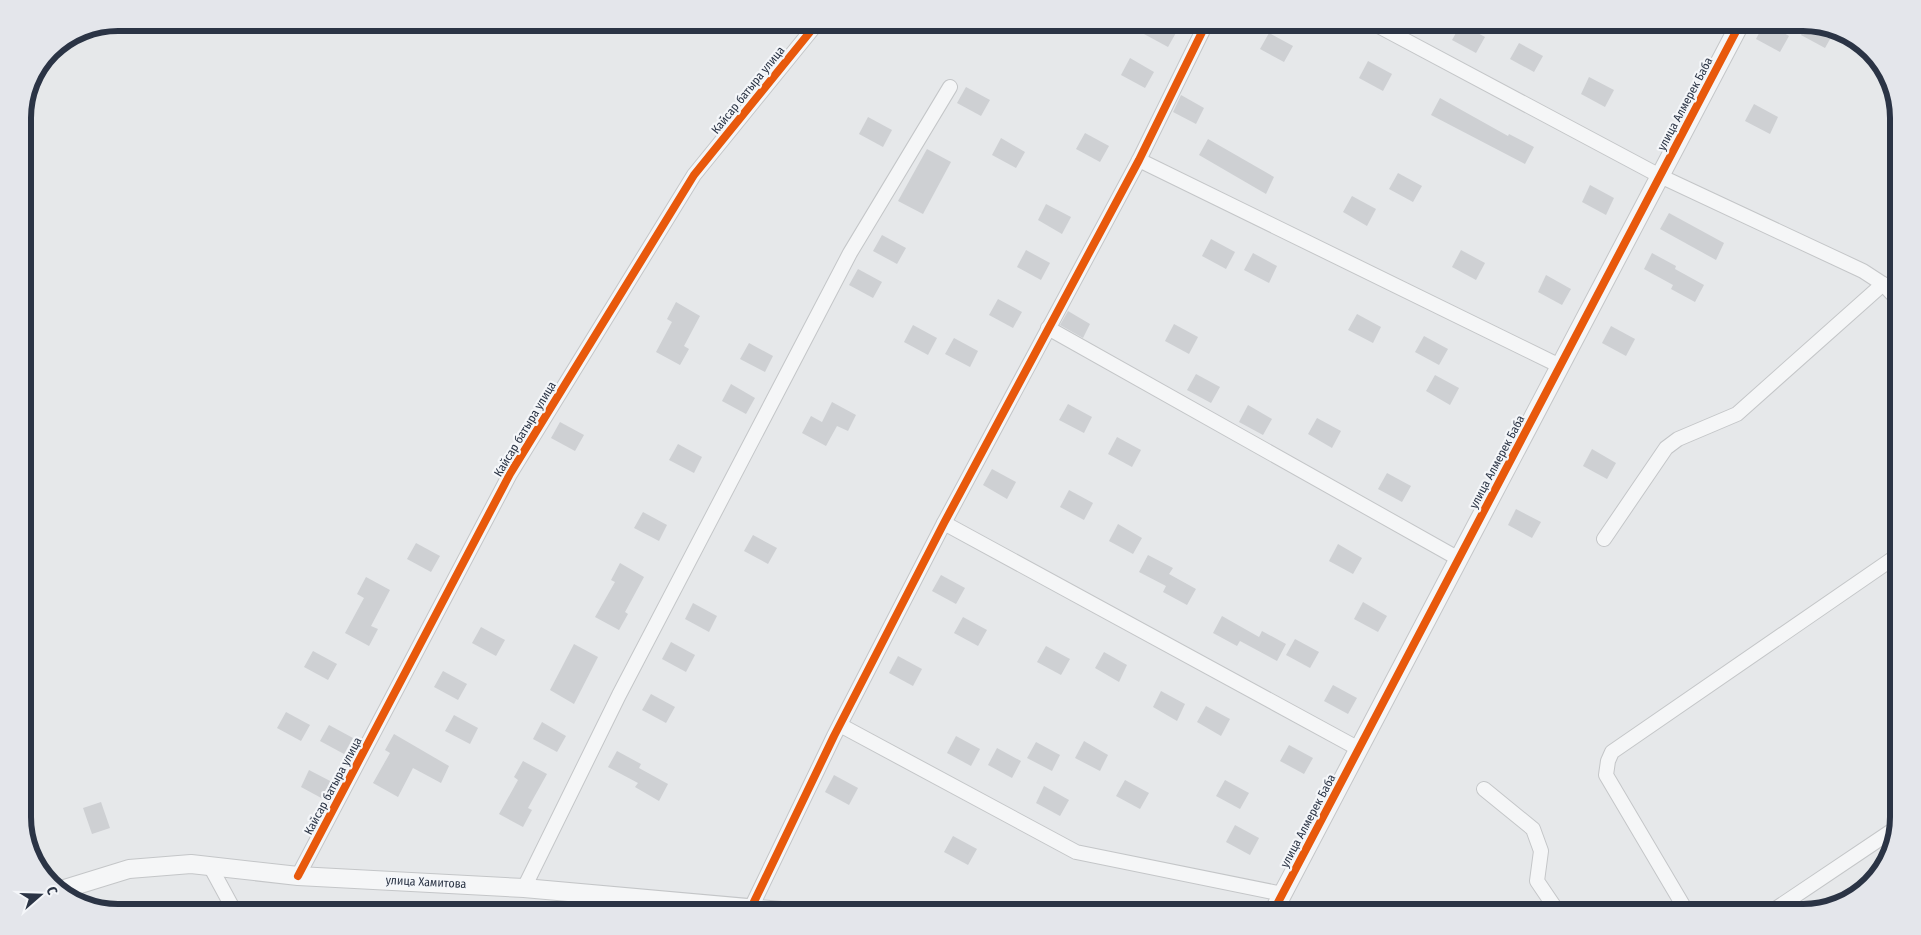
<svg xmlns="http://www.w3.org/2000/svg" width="1921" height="935" viewBox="0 0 1921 935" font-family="'Fira Sans Condensed',sans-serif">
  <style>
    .building { fill: #ced0d3 }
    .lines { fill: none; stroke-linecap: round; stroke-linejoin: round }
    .minor-casing { stroke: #c4c6c8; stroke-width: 16 }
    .tertiary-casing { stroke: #c4c6c8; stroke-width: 20 }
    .minor { stroke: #f5f6f7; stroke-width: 14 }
    .tertiary { stroke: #f5f6f7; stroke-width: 18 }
    .cycleway-casing { stroke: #f4f6f9; stroke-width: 11 }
    .cycleway { stroke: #e8590c; stroke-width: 8 }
    .labels { text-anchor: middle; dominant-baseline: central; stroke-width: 4.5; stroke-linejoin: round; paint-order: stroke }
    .street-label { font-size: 12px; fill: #2b3445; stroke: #f4f6f9 }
    .rim { fill: none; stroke: #2b3445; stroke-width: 6 }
  </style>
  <rect width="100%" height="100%" fill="#e6e8ea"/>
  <g class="building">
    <path d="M1150 22H1161L1177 31 1168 47 1144 34Z"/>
    <path d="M1765 22 1789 36 1780 52 1756 39Z"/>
    <path d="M1461 24 1485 37 1476 53 1452 40Z"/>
    <path d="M1807 24 1828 28 1834 32 1825 48 1801 35Z"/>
    <path d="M1269 33 1293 46 1284 62 1260 49Z"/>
    <path d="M1519 43 1543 56 1534 72 1510 59Z"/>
    <path d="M1130 58 1154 72 1145 88 1121 75Z"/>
    <path d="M1368 61 1392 74 1383 91 1359 78Z"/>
    <path d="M1589 77 1614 90 1605 107 1581 94Z"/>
    <path d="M966 87 990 100 981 116 957 103Z"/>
    <path d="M1181 95 1204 108 1196 124 1173 112Z"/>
    <path d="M1440 98 1508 136 1509 134 1534 147 1525 164 1431 115Z"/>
    <path d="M1754 104 1778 117 1770 134 1745 121Z"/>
    <path d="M868 117 892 130 883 147 859 134Z"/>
    <path d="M1085 133 1109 146 1100 162 1076 149Z"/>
    <path d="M1001 138 1025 152 1016 168 992 155Z"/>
    <path d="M1208 139 1274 177 1266 194 1199 155Z"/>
    <path d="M927 149 951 162 923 214 898 201Z"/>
    <path d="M1398 173 1422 186 1413 202 1389 189Z"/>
    <path d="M1590 185 1614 198 1606 215 1582 202Z"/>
    <path d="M1352 196 1376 209 1367 226 1343 212Z"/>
    <path d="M1046 204 1071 217 1062 234 1038 220Z"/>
    <path d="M1669 213 1724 243 1716 260 1660 229Z"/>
    <path d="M882 235 906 248 897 264 873 251Z"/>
    <path d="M1211 239 1235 252 1226 269 1202 256Z"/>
    <path d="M1026 250 1050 263 1041 280 1017 267Z"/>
    <path d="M1461 250 1485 263 1476 280 1452 267Z"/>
    <path d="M1253 253 1277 266 1269 283 1244 270Z"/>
    <path d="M1652 253 1676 266 1675 269 1704 285 1695 302 1671 289 1673 285 1644 269Z"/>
    <path d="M858 269 882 282 873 298 849 285Z"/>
    <path d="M1546 275 1571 289 1562 305 1538 292Z"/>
    <path d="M998 299 1022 312 1013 328 989 315Z"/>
    <path d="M676 302 700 316 684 346 689 349 680 365 656 352 672 322 667 319Z"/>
    <path d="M1068 311 1090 324 1083 338 1060 325Z"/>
    <path d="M1357 314 1381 327 1373 343 1348 330Z"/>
    <path d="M1174 324 1198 337 1189 354 1165 341Z"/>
    <path d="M913 325 937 338 928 355 904 342Z"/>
    <path d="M1611 326 1635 339 1626 356 1602 343Z"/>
    <path d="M1424 336 1448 349 1439 365 1415 352Z"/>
    <path d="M954 338 978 351 970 367 945 354Z"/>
    <path d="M749 343 773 356 765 372 740 359Z"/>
    <path d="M1196 374 1220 387 1211 403 1187 390Z"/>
    <path d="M1435 375 1459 388 1450 405 1426 391Z"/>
    <path d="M731 384 755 398 746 414 722 401Z"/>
    <path d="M832 402 856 415 848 431 837 426 826 446 802 433 811 416 822 422Z"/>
    <path d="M1068 404 1092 417 1084 433 1059 420Z"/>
    <path d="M1248 405 1272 419 1263 435 1239 422Z"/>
    <path d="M1317 418 1341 431 1332 448 1308 434Z"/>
    <path d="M560 422 584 435 575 451 551 438Z"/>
    <path d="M1117 437 1141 450 1132 467 1108 454Z"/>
    <path d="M678 444 702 457 694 473 669 460Z"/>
    <path d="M1592 449 1616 463 1607 479 1583 466Z"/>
    <path d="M992 469 1016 482 1007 499 983 485Z"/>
    <path d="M1387 473 1411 486 1402 502 1378 489Z"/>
    <path d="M1069 490 1093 503 1084 520 1060 507Z"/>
    <path d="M1516 509 1541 522 1532 538 1508 525Z"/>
    <path d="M643 512 667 525 659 541 634 528Z"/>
    <path d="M1118 524 1142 538 1133 554 1109 541Z"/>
    <path d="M753 535 777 548 768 564 744 551Z"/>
    <path d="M416 543 440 556 431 572 407 559Z"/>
    <path d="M1338 544 1362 558 1353 574 1329 561Z"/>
    <path d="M1148 555 1173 568 1169 574 1196 589 1187 605 1163 592 1166 586 1139 572Z"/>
    <path d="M620 563 644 577 625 612 628 614 619 630 595 617 615 582 611 580Z"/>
    <path d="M941 575 965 588 956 604 932 591Z"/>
    <path d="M366 577 390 590 371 626 378 629 369 646 345 633 364 598 357 594Z"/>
    <path d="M1363 602 1387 616 1378 632 1354 619Z"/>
    <path d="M693 603 717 616 709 632 685 619Z"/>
    <path d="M1222 616 1259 637 1262 631 1286 644 1277 661 1240 641 1237 646 1213 633Z"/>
    <path d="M963 617 987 630 978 646 954 633Z"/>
    <path d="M481 627 505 640 496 656 472 643Z"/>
    <path d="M1295 639 1319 652 1310 668 1286 655Z"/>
    <path d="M671 642 695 655 686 672 662 659Z"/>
    <path d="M574 644 598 657 574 704 550 690Z"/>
    <path d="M1046 646 1070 659 1061 675 1037 662Z"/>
    <path d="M313 651 337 664 328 680 304 667Z"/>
    <path d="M1104 652 1127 665 1119 682 1095 668Z"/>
    <path d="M898 656 922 669 913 686 889 673Z"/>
    <path d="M443 671 467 684 458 700 434 687Z"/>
    <path d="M1333 685 1357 698 1348 714 1324 701Z"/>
    <path d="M1161 691 1185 704 1177 721 1153 707Z"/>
    <path d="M651 694 675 707 666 723 642 710Z"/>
    <path d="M1206 706 1230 719 1221 736 1197 722Z"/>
    <path d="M286 712 310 725 301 741 277 728Z"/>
    <path d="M454 715 478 728 470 744 445 731Z"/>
    <path d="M542 722 566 736 557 752 533 739Z"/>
    <path d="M329 725 353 738 344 754 320 741Z"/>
    <path d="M394 734 449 766 441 783 413 768 398 797 373 783 390 753 385 750Z"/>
    <path d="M956 736 980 749 971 766 947 753Z"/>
    <path d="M1084 741 1108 755 1100 771 1075 758Z"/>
    <path d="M1036 742 1060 755 1052 771 1027 758Z"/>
    <path d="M1289 745 1313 758 1304 774 1280 761Z"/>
    <path d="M997 748 1021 761 1012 778 988 765Z"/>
    <path d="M617 751 641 764 639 768 668 784 659 801 635 787 638 783 608 767Z"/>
    <path d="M523 761 547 774 528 808 532 810 523 827 499 814 518 780 514 777Z"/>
    <path d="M309 770 334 783 325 800 301 787Z"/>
    <path d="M834 775 858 788 849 805 825 792Z"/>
    <path d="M1125 780 1149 793 1140 809 1116 796Z"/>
    <path d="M1225 780 1249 793 1240 809 1216 796Z"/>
    <path d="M1044 786 1069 800 1060 816 1036 803Z"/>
    <path d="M101 802 110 828 92 834 83 808Z"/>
    <path d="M1235 825 1259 838 1250 855 1226 842Z"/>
    <path d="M953 836 977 849 968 865 944 852Z"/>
  </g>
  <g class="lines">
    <defs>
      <g id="minor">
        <path d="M1371 22 1660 176 1863 271 1883 284 1898 300"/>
        <path d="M1139 160 1560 366"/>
        <path d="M1048 328 1459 559"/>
        <path d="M944 523 1359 749"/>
        <path d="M1604 539 1666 448 1678 439 1737 414 1883 284"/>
        <path d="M840 725 1076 852 1283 894"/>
        <path d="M1484 789 1533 829 1541 851 1537 881 1558 912"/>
        <path d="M210 866 235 912"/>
        <path d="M298 876 510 474 694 175 814 27 816 22"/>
        <path d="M524 888 619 695 850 253 950 87"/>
        <path d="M751 908 834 736 944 523 1139 160 1207 22"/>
        <path d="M1687 912 1606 775 1608 761 1612 752 1898 555"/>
        <path d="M1771 912 1896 828"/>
      </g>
      <g id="tertiary">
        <path d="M61 890 129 869 191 864 298 876 524 888 793 912"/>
        <path d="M1273 912 1741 22"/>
      </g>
    </defs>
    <use href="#minor" class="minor-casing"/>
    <use href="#tertiary" class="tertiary-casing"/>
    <use href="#minor" class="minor"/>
    <use href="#tertiary" class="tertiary"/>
    <defs>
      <g id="cycleway">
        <path d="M298 876 510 474 694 175 814 27 816 22"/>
        <path d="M751 908 834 736 944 523 1139 160 1207 22"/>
        <path d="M1273 912 1741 22"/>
      </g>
    </defs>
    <use href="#cycleway" class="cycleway-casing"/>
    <use href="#cycleway" class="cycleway"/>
  </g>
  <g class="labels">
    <g class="street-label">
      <text transform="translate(748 90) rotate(-51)">Кайсар батыра улица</text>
      <text transform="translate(1685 104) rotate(-62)">улица Алмерек Баба</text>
      <text transform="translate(525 429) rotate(-59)">Кайсар батыра улица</text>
      <text transform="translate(1497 462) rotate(-62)">улица Алмерек Баба</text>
      <text transform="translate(333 786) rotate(-62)">Кайсар батыра улица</text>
      <text transform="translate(1308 821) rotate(-62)">улица Алмерек Баба</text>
      <text transform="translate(426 882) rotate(3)">улица Хамитова</text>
    </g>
  </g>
  <path d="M0 0H1921V935H0ZM118 31H1803A87 87 0 0 1 1890 118V817A87 87 0 0 1 1803 904H118A87 87 0 0 1 31 817V118A87 87 0 0 1 118 31Z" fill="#e4e6eb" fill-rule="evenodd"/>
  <path class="rim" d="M118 31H1803A87 87 0 0 1 1890 118V817A87 87 0 0 1 1803 904H118A87 87 0 0 1 31 817V118A87 87 0 0 1 118 31Z"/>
  <g transform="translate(40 895) rotate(70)" stroke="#f4f6f9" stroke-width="4" paint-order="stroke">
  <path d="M0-4L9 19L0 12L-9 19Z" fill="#2b3445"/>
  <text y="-8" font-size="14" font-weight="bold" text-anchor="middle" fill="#2b3445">С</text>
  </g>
</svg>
